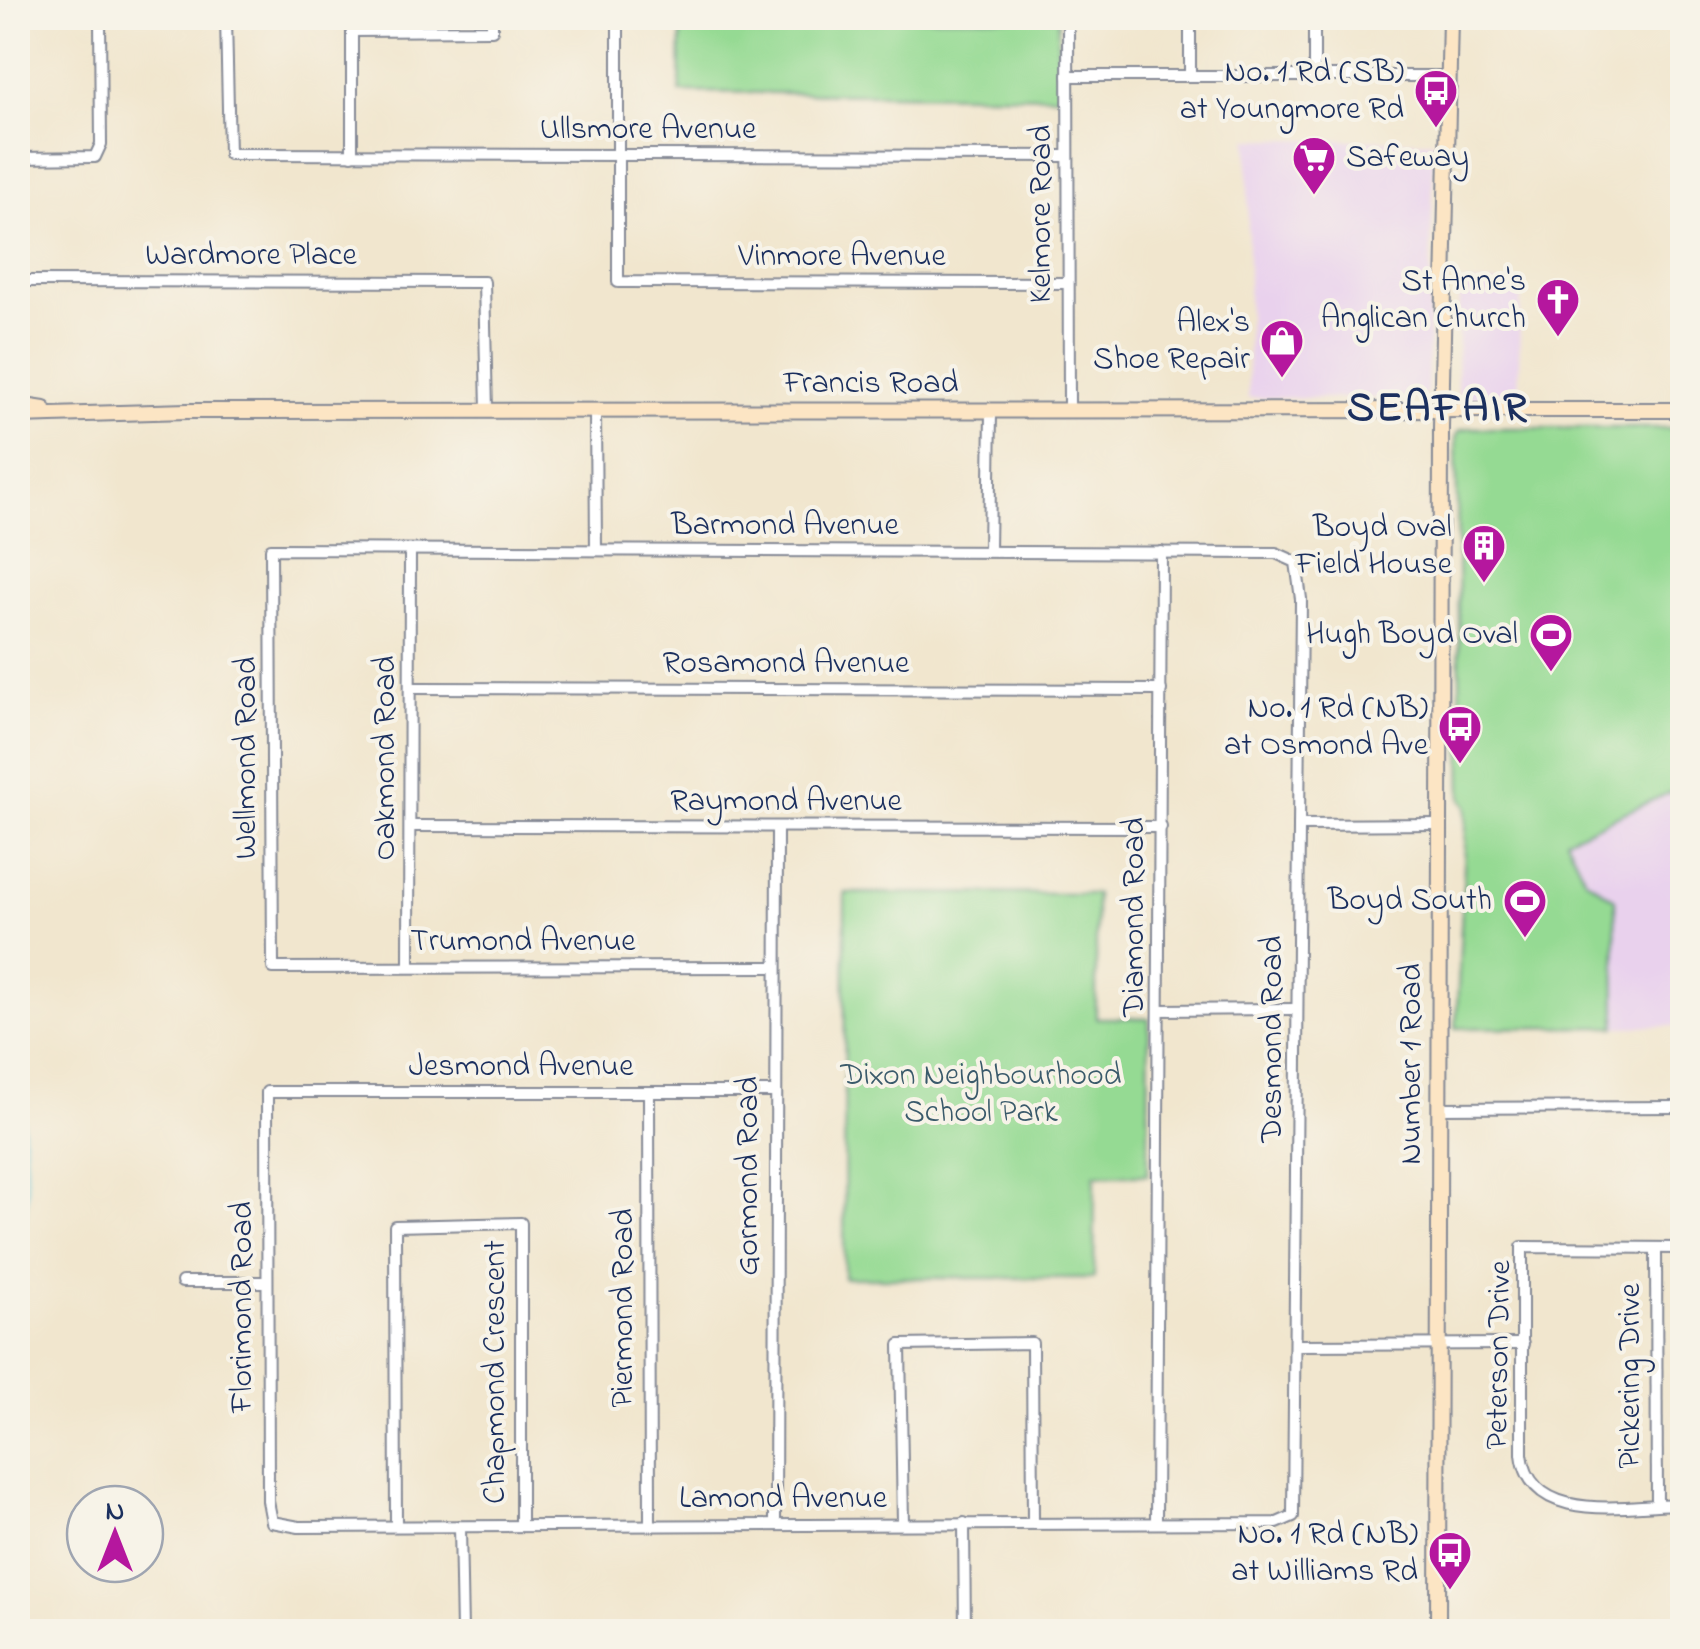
<svg xmlns="http://www.w3.org/2000/svg" width="1700" height="1649" viewBox="0 0 1700 1649" font-family="'Indie Flower',sans-serif">
  <style>
    .built { fill: #e9d1ed }
    .green { fill: #95da93; stroke: #588478; stroke-width: 2.5 }
    .lines { fill: none; stroke-linecap: round; stroke-linejoin: round }
    .stream { stroke: #5fc7dc; stroke-width: 2.5 }
    .street-casing { stroke: #868a96; stroke-width: 14 }
    .secondary-casing { stroke: #868a96; stroke-width: 18 }
    .street { stroke: #fff; stroke-width: 10 }
    .secondary { stroke: #fce5c4; stroke-width: 14 }
    .labels { text-anchor: middle; dominant-baseline: central; stroke-width: 8; stroke-linejoin: round; paint-order: stroke }
    .poi-label { font-size: 32px; fill: #1b2f5e; stroke: #f7f3e8; text-anchor: end }
    .street-label { font-size: 32px; fill: #1b2f5e; stroke: #f7f3e8 }
    .park-label { font-size: 32px; fill: #3a5a6b; stroke: #f7f3e8 }
    .district-label { font-size: 42px; font-weight: bold; letter-spacing: 2.5px; fill: #1b2f5e; stroke: #f7f3e8 }
  </style>
  <rect width="100%" height="100%" fill="#f7f3e8"/>
  <filter id="ink" filterUnits="userSpaceOnUse"><feTurbulence type="fractalNoise" baseFrequency=".01" numOctaves="2"/><feDisplacementMap in="SourceGraphic" scale="20" xChannelSelector="R" yChannelSelector="G"/><feConvolveMatrix kernelMatrix="1 2 1 2 8 2 1 2 1" color-interpolation-filters="sRGB"/></filter>
  <filter id="wash" filterUnits="userSpaceOnUse"><feTurbulence type="fractalNoise" baseFrequency=".0048" numOctaves="4" result="noise"/><feDisplacementMap in="SourceGraphic" scale="40" xChannelSelector="R" yChannelSelector="G"/><feGaussianBlur stdDeviation="2.25" result="paint"/><feColorMatrix in="noise" values="0 0 0 0 0 0 0 0 0 0 0 0 0 0 0 0 0 1.4 0 .05"/><feComposite in="paint" operator="in"/></filter>
  <g filter="url(#wash)">
    <rect width="100%" height="100%" fill="#f1e6ce"/>
    <g class="built">
      <path d="M1248 139 1434 141 1427 392 1422 398H1248Z"/>
      <path d="M1459 283 1521 284 1518 397H1463L1457 393Z"/>
      <path d="M1682 787V1026L1616 1027 1615 899 1585 879 1566 838Z"/>
    </g>
    <g class="green">
      <path d="M681 18H1058V96L680 92Z"/>
      <path d="M1470 428H1682V787L1566 839 1585 879 1615 899 1616 1027 1456 1028 1467 806 1462 799 1456 438 1459 431Z"/>
      <path d="M845 893 1096 894V1018H1149L1148 1175H1095L1094 1278H844Z"/>
    </g>
    <g class="lines">
      <path class="stream" d="M18 1049 27 1193 18 1300"/>
    </g>
  </g>
  <g filter="url(#ink)">
    <g class="lines">
      <defs>
        <g id="street">
          <path d="M226 18 229 154 1066 156"/>
          <path d="M352 18V155"/>
          <path d="M618 18V282L1067 283"/>
          <path d="M1068 18 1069 411"/>
          <path d="M1314 18V75"/>
          <path d="M352 31 492 30V18"/>
          <path d="M1190 75V18"/>
          <path d="M1068 76H1449"/>
          <path d="M18 158 95 157 101 144 100 18"/>
          <path d="M18 281 484 282 487 410"/>
          <path d="M595 410 596 550"/>
          <path d="M989 551 991 412"/>
          <path d="M411 688 1161 690"/>
          <path d="M1299 825 1440 824"/>
          <path d="M412 826 1161 827"/>
          <path d="M409 967 410 550"/>
          <path d="M773 967 273 968 271 549 1276 553 1296 562 1301 599 1293 1516 1277 1523 299 1527 272 1522 268 1501 267 1092H775"/>
          <path d="M1159 1010 1297 1009"/>
          <path d="M649 1092 650 1525"/>
          <path d="M1439 1108 1682 1107"/>
          <path d="M1656 1248 1657 1504"/>
          <path d="M1682 1248 1522 1247V1454C1530 1527 1630 1504 1682 1504"/>
          <path d="M182 1282H267"/>
          <path d="M1297 1345 1523 1344"/>
          <path d="M964 1523 965 1632"/>
          <path d="M1156 1523 1161 552"/>
          <path d="M775 1524 777 828"/>
          <path d="M903 1524 900 1345 1032 1343 1033 1523"/>
          <path d="M396 1526 395 1226 521 1223V1526"/>
          <path d="M460 1527 462 1632"/>
        </g>
        <g id="secondary">
          <path d="M18 405 44 409"/>
          <path d="M18 416 187 411 1682 410"/>
          <path d="M1438 1632 1441 427 1450 18"/>
        </g>
      </defs>
      <use href="#street" class="street-casing"/>
      <use href="#secondary" class="secondary-casing"/>
      <use href="#street" class="street"/>
      <use href="#secondary" class="secondary"/>
    </g>
  </g>
  <defs>
    <symbol id="bus-pin" viewBox="-11 -11 22 30"><path d="M0 17L-7.5 6A9.5 9.5 0 1 1 7.5 6Z" fill="#b5179e" stroke="#f7f3e8"/><path d="M-5-6H5V4H4V6H2V4H-2V6H-4V4H-5ZM-3.5-4V0h7V-4ZM-3.5 1.2v1.5H-2V1.2ZM2 1.2v1.5H3.5V1.2Z" fill="#fff"/></symbol>
    <symbol id="supermarket-pin" viewBox="-11 -11 22 30"><path d="M0 17L-7.5 6A9.5 9.5 0 1 1 7.5 6Z" fill="#b5179e" stroke="#f7f3e8"/><path d="M-6-5.5h2.5l.6 2H6L4.5 2H-2.5L-4.4-4H-6ZM-1.5 3.2a1.3 1.3 0 1 0 .1 0ZM3 3.2a1.3 1.3 0 1 0 .1 0Z" fill="#fff"/></symbol>
    <symbol id="church-pin" viewBox="-11 -11 22 30"><path d="M0 17L-7.5 6A9.5 9.5 0 1 1 7.5 6Z" fill="#b5179e" stroke="#f7f3e8"/><path d="M-1.2-6h2.4v3.5h3.3v2.4h-3.3V6h-2.4V-.1h-3.3v-2.4h3.3Z" fill="#fff"/></symbol>
    <symbol id="shop-pin" viewBox="-11 -11 22 30"><path d="M0 17L-7.5 6A9.5 9.5 0 1 1 7.5 6Z" fill="#b5179e" stroke="#f7f3e8"/><path d="M-5-2.5h2.3a2.7 3.5 0 0 1 5.4 0H5L5.5 6h-11ZM-1.5-2.5h3a1.5 2.3 0 0 0-3 0Z" fill="#fff"/></symbol>
    <symbol id="building-pin" viewBox="-11 -11 22 30"><path d="M0 17L-7.5 6A9.5 9.5 0 1 1 7.5 6Z" fill="#b5179e" stroke="#f7f3e8"/><path d="M-4-6H4V6H1V3H-1V6H-4ZM-2.5-4.3h1.7v1.8h-1.7ZM.8-4.3h1.7v1.8H.8ZM-2.5-1h1.7V.8h-1.7ZM.8-1h1.7V.8H.8Z" fill="#fff"/></symbol>
    <symbol id="stadium-pin" viewBox="-11 -11 22 30"><path d="M0 17L-7.5 6A9.5 9.5 0 1 1 7.5 6Z" fill="#b5179e" stroke="#f7f3e8"/><path d="M0-5a6.5 5 0 1 0 0 10a6.5 5 0 1 0 0-10ZM-3.5-1.8h7v3.6h-7Z" fill="#fff"/></symbol>
  </defs>
  <g fill-rule="evenodd">
    <use href="#bus-pin" x="1411" y="66" width="50" height="68"/>
    <use href="#supermarket-pin" x="1289" y="133" width="50" height="68"/>
    <use href="#church-pin" x="1533" y="275" width="50" height="68"/>
    <use href="#shop-pin" x="1257" y="316" width="50" height="68"/>
    <use href="#building-pin" x="1459" y="521" width="50" height="68"/>
    <use href="#stadium-pin" x="1526" y="610" width="50" height="68"/>
    <use href="#bus-pin" x="1435" y="702" width="50" height="68"/>
    <use href="#stadium-pin" x="1500" y="876" width="50" height="68"/>
    <use href="#bus-pin" x="1425" y="1528" width="50" height="68"/>
  </g>
  <g class="labels">
    <g class="poi-label">
      <text x="1404" y="73">No. 1 Rd (SB)<tspan x="1404" dy="37">at Youngmore Rd</tspan></text>
      <text x="1346" y="158" text-anchor="start">Safeway</text>
      <text x="1526" y="282">St Anne's<tspan x="1526" dy="37">Anglican Church</tspan></text>
      <text x="1250" y="323">Alex's<tspan x="1250" dy="37">Shoe Repair</tspan></text>
      <text x="1452" y="528">Boyd Oval<tspan x="1452" dy="37">Field House</tspan></text>
      <text x="1518" y="635">Hugh Boyd Oval</text>
      <text x="1428" y="709">No. 1 Rd (NB)<tspan x="1428" dy="37">at Osmond Ave</tspan></text>
      <text x="1492" y="901">Boyd South</text>
      <text x="1418" y="1535">No. 1 Rd (NB)<tspan x="1418" dy="37">at Williams Rd</tspan></text>
    </g>
    <g class="street-label">
      <text x="648" y="130">Ullsmore Avenue</text>
      <text transform="translate(1042 214) rotate(-90)">Kelmore Road</text>
      <text x="251" y="256">Wardmore Place</text>
      <text x="842" y="257">Vinmore Avenue</text>
      <text x="871" y="384">Francis Road</text>
      <text x="785" y="526">Barmond Avenue</text>
      <text x="786" y="664">Rosamond Avenue</text>
      <text transform="translate(247 758) rotate(-90)">Wellmond Road</text>
      <text transform="translate(386 758) rotate(-90)">Oakmond Road</text>
      <text x="786" y="802">Raymond Avenue</text>
      <text transform="translate(1135 917) rotate(-90)">Diamond Road</text>
      <text x="523" y="942">Trumond Avenue</text>
      <text transform="translate(1273 1039) rotate(-90)">Desmond Road</text>
      <text transform="translate(1412 1064) rotate(-90)">Number 1 Road</text>
      <text x="521" y="1067">Jesmond Avenue</text>
      <text transform="translate(749 1176) rotate(-90)">Gormond Road</text>
      <text transform="translate(243 1307) rotate(-90)">Florimond Road</text>
      <text transform="translate(624 1308) rotate(-90)">Piermond Road</text>
      <text transform="translate(1500 1355) rotate(-89)">Peterson Drive</text>
      <text transform="translate(496 1372) rotate(-90)">Chapmond Crescent</text>
      <text transform="translate(1631 1376) rotate(-90)">Pickering Drive</text>
      <text x="783" y="1499">Lamond Avenue</text>
    </g>
    <g class="park-label">
      <text x="981" y="1076">Dixon Neighbourhood<tspan x="981" dy="37">School Park</tspan></text>
    </g>
    <g class="district-label">
      <text x="1438" y="409">SEAFAIR</text>
    </g>
  </g>
  <rect width="1700" height="1649" fill="none" stroke="#f7f3e8" stroke-width="60"/>
  <g transform="translate(115 1534)"><circle r="48" fill="#f7f3e8" stroke="#9fa5b1" stroke-width="2.5"/>
  <path d="M0-8L18 38L0 25L-18 38Z" fill="#b5179e"/>
  <text y="-15" font-size="28" font-weight="bold" text-anchor="middle" fill="#1b2f5e">N</text>
  </g>
</svg>
